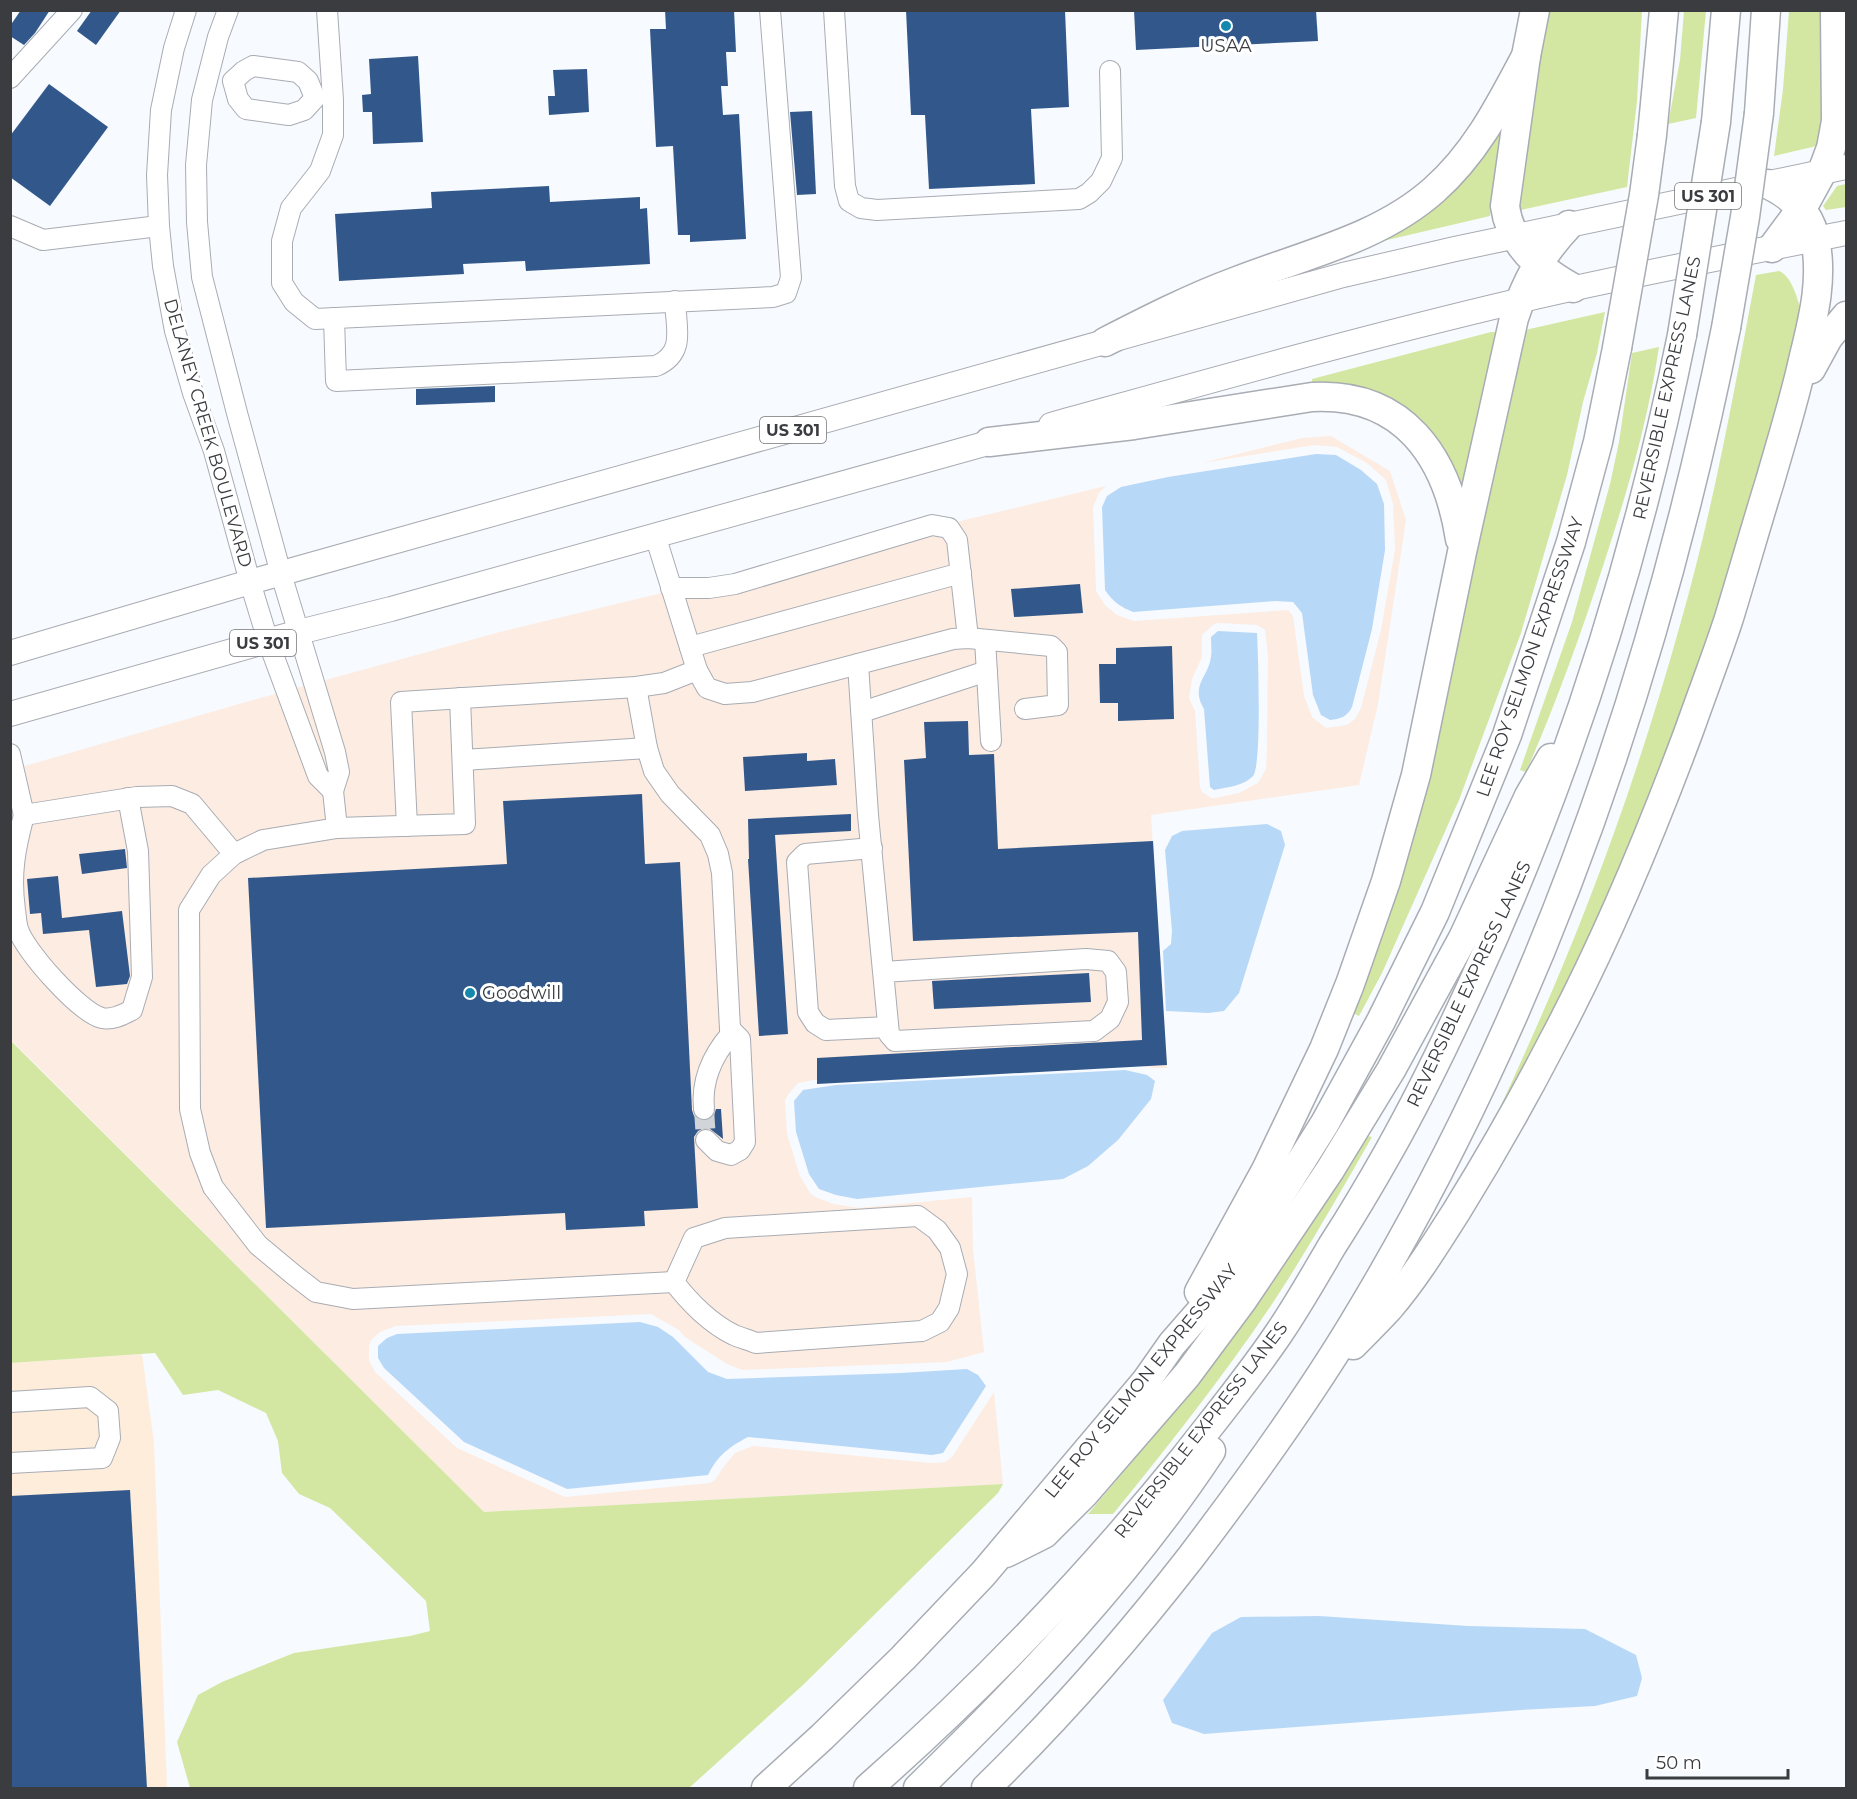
<svg xmlns="http://www.w3.org/2000/svg" width="1857" height="1799" viewBox="0 0 1857 1799" font-family="Montserrat,sans-serif">
  <style>
    .commercial { fill: #fdece1; fill-rule: evenodd }
    .industrial { fill: #feeddb }
    .green { fill: #d3e7a2 }
    .water { fill: #b8d8f8 }
    .building { fill: #32588b }
    .lines { fill: none; stroke-linecap: round; stroke-linejoin: round }
    .minor-tunnel { stroke: #d1d4d8; stroke-width: 20; stroke-dasharray: 20 10; stroke-linecap: butt }
    .minor-casing { stroke: #a8acb3; stroke-width: 22 }
    .major-casing { stroke: #a8acb3; stroke-width: 26 }
    .highway-casing { stroke: #a8acb3; stroke-width: 31 }
    .minor { stroke: #fff; stroke-width: 20 }
    .major { stroke: #fff; stroke-width: 24 }
    .highway { stroke: #fff; stroke-width: 28 }
    .highway-bridge-casing { stroke: #a8acb3; stroke-width: 31; stroke-linecap: butt }
    .highway-bridge { stroke: #fff; stroke-width: 28 }
    .poi-dot { fill: #1588ad; stroke: #fff; stroke-width: 2 }
    .labels { text-anchor: middle; dominant-baseline: central; stroke-width: 6; stroke-linejoin: round; paint-order: stroke }
    .shield { fill: #fff; stroke: #757679; stroke-width: 1.5 }
    .shield-label { font-size: 16px; font-weight: bold; fill: #3a3c3f }
    .poi-label { font-size: 18px; fill: #3a3c3f; stroke: #fff }
    .street-label { font-size: 18px; fill: #3a3c3f; stroke: #fff }
  </style>
  <rect width="100%" height="100%" fill="#f7fafe"/>
  <path class="commercial" d="M1331 436 1390 471 1406 520 1378 704 1359 785 1151 815 1159 943V1017L1164 1019 1167 1068H1153L1125 1062 835 1076 798 1083 787 1096 785 1101 787 1134 800 1176 810 1193 815 1197 834 1204 858 1208 972 1197 973 1249 984 1352 947 1362 742 1370 727 1364 685 1337 679 1330 651 1314 396 1326 380 1332 371 1340 369 1346V1360L375 1372 457 1448 565 1497 710 1483 715 1480 722 1469 735 1453 753 1446 931 1463 945 1462 952 1457 994 1392 1003 1484 484 1512 11 1040V770L239 704 500 632 1106 486 1099 493 1093 507 1096 591 1105 605 1117 615 1134 621 1288 610 1293 616 1304 696 1312 717 1326 728 1347 725 1355 719 1361 708 1381 630 1395 550 1393 504 1386 480 1367 463 1337 447 1314 445 1202 463 1302 438ZM1219 623 1257 625 1265 630 1268 655 1267 746 1266 769 1258 783 1239 793 1216 798H1211L1202 792 1200 787 1195 711 1189 698 1192 679 1202 657V635L1214 624Z"/>
  <path class="industrial" d="M142 1354 154 1443 167 1788H11V1363Z"/>
  <g class="green">
    <path d="M1546 11H1642L1637 101 1627 187 1521 210 1516 207Z"/>
    <path d="M1684 11H1706L1696 118 1668 124 1680 60Z"/>
    <path d="M1789 11H1826L1825 144 1774 156 1783 89Z"/>
    <path d="M1497 132 1502 134V137L1490 216 1370 244Z"/>
    <path d="M1846 184V207L1826 210 1823 206 1837 186Z"/>
    <path d="M1779 271C1793 276 1800 306 1803 320L1693 703 1585 964 1496 1116C1529 1045 1561 973 1589 900 1624 810 1654 718 1680 625 1713 510 1734 392 1756 275Z"/>
    <path d="M1605 312 1597 353 1583 402 1567 475 1521 633 1459 800 1382 973 1359 1016 1348 1011 1521 331Z"/>
    <path d="M1491 332H1500L1465 501 1437 447 1313 391 1312 379Z"/>
    <path d="M1659 347C1648 421 1627 493 1604 563 1581 634 1556 704 1526 772L1520 770 1572 622 1610 484 1619 442 1632 353Z"/>
    <path d="M10 1040 484 1512 1003 1484 998 1493 803 1685 689 1788H190L177 1742 198 1695 222 1682 294 1653 410 1636 430 1631 426 1601 330 1508 299 1494 282 1473 278 1441 266 1413 218 1390 183 1395 155 1353 11 1363Z"/>
    <path d="M1367 1136 1372 1137C1341 1191 1310 1246 1276 1298 1226 1373 1170 1444 1113 1514H1088L1186 1398 1289 1254 1346 1172Z"/>
  </g>
  <g class="water">
    <path d="M1316 454 1336 455 1361 470 1377 484 1384 504 1385 550 1372 629 1352 707C1347 717 1340 719 1330 720L1321 715 1313 695 1302 613 1293 602 1275 601 1133 612C1121 607 1113 602 1105 590L1102 507 1107 496 1121 487 1168 477Z"/>
    <path d="M1218 631 1257 633C1258 652 1262 765 1253 776 1244 786 1227 787 1214 790L1210 787 1204 709C1190 685 1208 678 1211 657 1212 651 1211 643 1211 637Z"/>
    <path d="M1267 824 1281 831 1285 845 1239 993 1224 1011 1208 1013 1166 1011 1163 951 1171 944 1172 931 1165 850 1172 836 1182 831Z"/>
    <path d="M1125 1070 1147 1075 1155 1081 1151 1099 1118 1140 1088 1166 1063 1179 857 1199 836 1195 819 1189 809 1174 796 1132 794 1101 803 1090 836 1085Z"/>
    <path d="M640 1322 658 1327 673 1337 708 1372 727 1379 901 1373 967 1369 978 1375 986 1386 943 1453 932 1455 748 1437C729 1447 718 1455 708 1475L567 1489 464 1442 384 1368 378 1358V1346L387 1338 397 1334Z"/>
    <path d="M1319 1616 1468 1626 1585 1629 1636 1655 1642 1678 1637 1696 1595 1706 1521 1710 1204 1734 1172 1723 1163 1700 1212 1633 1241 1617Z"/>
  </g>
  <g class="building">
    <path d="M21 10H50L35 33 24 45 10 36V26Z"/>
    <path d="M92 10H121L96 45 77 31Z"/>
    <path d="M665 10H734L736 52H726L728 86H721L723 115 739 114 746 239 690 242V235H678L673 146 656 147 650 29H666Z"/>
    <path d="M906 10H1065L1069 107 1031 109 1035 184 929 189 925 115H911Z"/>
    <path d="M1134 10H1316L1318 41 1136 50Z"/>
    <path d="M418 56 423 142 373 144 372 112H363L362 95 371 94 369 59Z"/>
    <path d="M587 69 589 112 549 115 548 96H555L553 70Z"/>
    <path d="M49 84 108 127 50 206 10 177V136Z"/>
    <path d="M812 111 816 194 797 195 790 112Z"/>
    <path d="M549 186 550 202 640 197V209L647 208 650 264 526 271 525 261 463 264 464 274 339 281 335 214 432 208 431 192Z"/>
    <path d="M495 386V402L416 405V389Z"/>
    <path d="M1080 584 1083 613 1014 617 1011 589Z"/>
    <path d="M1172 646 1174 719 1118 721V703H1100L1099 664H1116V648Z"/>
    <path d="M968 721 969 755 994 754 998 849 1153 841 1167 1065 817 1084V1058L1142 1040 1138 932 913 941 904 760 926 758 924 722Z"/>
    <path d="M807 753V761L835 759 837 785 745 791 743 757Z"/>
    <path d="M642 794 645 864 680 862 692 1110 694 1116 698 1119 705 1121 710 1119 714 1115 716 1109H721L723 1139 709 1128 702 1129 698 1131 694 1137 698 1208 644 1211 645 1226 566 1230 565 1213 266 1228 248 878 507 864 503 801Z"/>
    <path d="M851 814V831L775 835 788 1034 759 1036 748 859H749L748 819Z"/>
    <path d="M125 849 127 868 82 874 79 854Z"/>
    <path d="M58 876 62 918 122 911 130 976 127 984 96 987 89 930 43 934 41 913 30 914 27 879Z"/>
    <path d="M1089 973 1091 1002 934 1009 932 981Z"/>
    <path d="M130 1490 147 1788H10V1496Z"/>
  </g>
  <g class="lines">
    <path class="minor-tunnel" d="M704 1109 706 1140"/>
    <defs>
      <g id="minor">
        <path d="M186 10 174 48 161 110 157 175 159 226 163 266 175 331 193 393 214 451 250 582 268 641 318 776 333 791 339 772 335 752 281 574 237 413 202 277 197 222 196 165 202 100 218 37 228 10"/>
        <path d="M327 10 333 100V135L320 171 291 208 282 241V283L294 302 315 319 773 297 786 293 791 278 770 10"/>
        <path d="M834 10 845 186 849 201 861 208 877 210 1079 199 1089 193 1101 181 1112 158 1110 71"/>
        <path d="M253 66 298 72 308 81 315 98 304 110 289 115 246 109 238 99 233 81 244 71Z"/>
        <path d="M10 78 72 10"/>
        <path d="M10 226 43 240 159 226"/>
        <path d="M334 318 336 381 656 366C686 353 676 328 675 301"/>
        <path d="M655 535 697 670 707 688 725 694 752 692 953 639 968 638 1051 646 1057 652 1058 705 1025 709"/>
        <path d="M671 588H709L735 584 932 525 949 528 957 540 968 638"/>
        <path d="M985 640 991 741"/>
        <path d="M690 647 961 573"/>
        <path d="M858 664 868 815 889 1034 895 1041 1094 1031 1110 1019 1118 1002 1116 972 1108 961 1086 959 883 972"/>
        <path d="M636 687 647 748 654 771 670 794 710 835 718 854 722 873 730 1029"/>
        <path d="M460 698 465 824 337 828 263 840 234 854 211 875 189 910 190 1109 200 1153 213 1187 258 1245 294 1275 316 1292 353 1299 674 1282"/>
        <path d="M862 712 987 671"/>
        <path d="M10 754 24 815 137 797 172 796 192 804 234 854"/>
        <path d="M463 760 647 748"/>
        <path d="M333 791 337 828"/>
        <path d="M24 815C15 849 10 874 15 910 16 916 16 923 18 929 24 950 80 1013 102 1018 113 1020 122 1015 132 1010L142 977 138 851 128 798"/>
        <path d="M407 826 401 702 636 687 664 683 697 670"/>
        <path d="M872 848 805 854 797 862 808 1012 815 1023 826 1030 888 1027"/>
        <path d="M704 1109C701 1080 712 1056 731 1034L730 1029 740 1039 745 1142 740 1150 731 1155 717 1151 706 1140"/>
        <path d="M918 1216 937 1230 950 1248 957 1274 949 1308 940 1322 922 1331 756 1343C749 1340 741 1338 734 1335 711 1324 689 1302 674 1282L694 1238 725 1228Z"/>
        <path d="M10 1402 90 1397 108 1411 110 1438 102 1458 10 1463"/>
      </g>
      <g id="major">
        <path d="M1051 425C1206 382 1361 338 1518 301 1627 275 1737 255 1846 233"/>
        <path d="M10 653 250 582 1343 275 1455 249 1846 167"/>
        <path d="M10 714 299 632 391 609 1006 438"/>
      </g>
      <g id="highway">
        <path d="M1535 10 1526 56 1505 206C1510 245 1540 270 1573 288"/>
        <path d="M1759 113 1766 10"/>
        <path d="M1716 122 1726 10"/>
        <path d="M1652 135 1664 10"/>
        <path d="M1772 248 1804 205 1822 172 1831 148 1836 121 1835 10"/>
        <path d="M1105 342C1148 320 1191 298 1237 281 1303 255 1379 239 1434 190 1476 153 1500 105 1526 56"/>
        <path d="M1811 369 1828 338 1846 316"/>
        <path d="M989 442 1134 425 1312 397C1403 392 1447 456 1460 539"/>
        <path d="M1199 1292 1266 1170 1324 1049 1350 984 1386 881 1416 775 1462 552 1514 318C1527 279 1541 255 1569 225"/>
        <path d="M1353 1345C1365 1333 1377 1321 1389 1308 1414 1279 1435 1245 1456 1212 1490 1157 1522 1101 1552 1043 1606 942 1650 836 1690 728 1703 691 1717 655 1729 618 1743 572 1756 526 1770 481 1782 439 1795 398 1804 356 1814 316 1824 275 1814 234 1807 209 1789 194 1767 184"/>
        <path d="M1006 1553 1044 1534 1084 1494 1187 1375 1242 1301 1330 1170 1391 1070 1463 938 1529 796 1551 758"/>
        <path d="M766 1788 822 1737 903 1658 983 1574 1146 1381 1172 1344 1213 1297 1233 1270 1325 1123 1381 1021 1435 912 1507 735 1571 542 1598 442 1617 348"/>
        <path d="M868 1788C983 1687 1089 1576 1186 1456 1217 1416 1250 1376 1279 1333 1298 1305 1315 1275 1332 1246 1352 1215 1371 1183 1389 1151 1420 1096 1447 1040 1473 983 1568 776 1637 558 1682 335"/>
        <path d="M918 1788C1024 1685 1129 1575 1211 1451"/>
        <path d="M986 1788C1060 1716 1128 1638 1191 1557 1248 1482 1304 1405 1353 1324 1538 1019 1656 676 1726 328"/>
      </g>
    </defs>
    <use href="#minor" class="minor-casing"/>
    <use href="#major" class="major-casing"/>
    <use href="#highway" class="highway-casing"/>
    <use href="#minor" class="minor"/>
    <use href="#major" class="major"/>
    <use href="#highway" class="highway"/>
    <defs>
      <g id="highway-bridge">
        <path d="M1726 328 1745 217 1759 113"/>
        <path d="M1682 335 1716 122"/>
        <path d="M1617 348 1644 195 1652 135"/>
      </g>
    </defs>
    <use href="#highway-bridge" class="highway-bridge-casing"/>
    <use href="#highway-bridge" class="highway-bridge"/>
  </g>
  <g class="poi-dot">
    <circle cx="1226" cy="26" r="6"/>
    <circle cx="470" cy="993" r="6"/>
  </g>
  <g class="labels">
    <g class="shield">
      <rect x="1675" y="183" width="66" height="26" rx="4.5"/>
      <rect x="760" y="417" width="66" height="26" rx="4.5"/>
      <rect x="230" y="630" width="66" height="26" rx="4.5"/>
    </g>
    <g class="shield-label">
      <text x="1708" y="196">US 301</text>
      <text x="793" y="430">US 301</text>
      <text x="263" y="643">US 301</text>
    </g>
    <g class="poi-label">
      <text x="1226" y="46">USAA</text>
      <text x="482" y="993" text-anchor="start">Goodwill</text>
    </g>
    <g class="street-label">
      <text transform="translate(1667 388) rotate(-78)">REVERSIBLE EXPRESS LANES</text>
      <text transform="translate(208 433) rotate(74)">DELANEY CREEK BOULEVARD</text>
      <text transform="translate(1530 657) rotate(-71)">LEE ROY SELMON EXPRESSWAY</text>
      <text transform="translate(1469 984) rotate(-65)">REVERSIBLE EXPRESS LANES</text>
      <text transform="translate(1141 1381) rotate(-51)">LEE ROY SELMON EXPRESSWAY</text>
      <text transform="translate(1201 1430) rotate(-52)">REVERSIBLE EXPRESS LANES</text>
    </g>
  </g>
  <rect width="1857" height="1799" fill="none" stroke="#3a3c3f" stroke-width="24"/>
  <path d="M1647 1769v9h141v-9" fill="none" stroke="#3a3c3f" stroke-width="3"/>
  <text x="1656" y="1769" font-size="18" fill="#3a3c3f" stroke="#ffffff" stroke-width="4.5" paint-order="stroke">50 m</text>
</svg>
